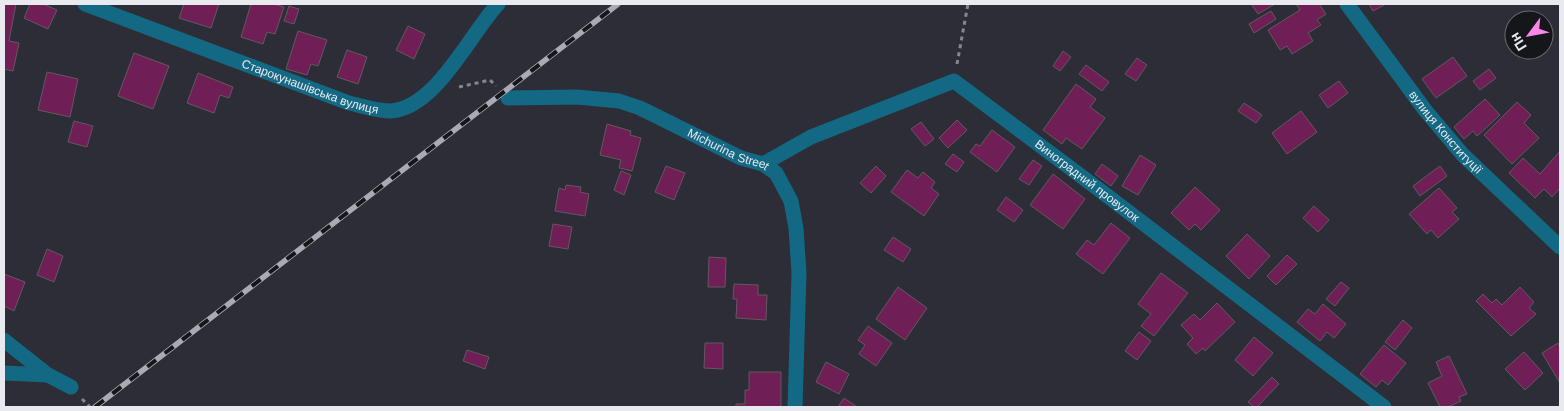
<svg xmlns="http://www.w3.org/2000/svg" width="1564" height="411" viewBox="0 0 1564 411" font-family="Arial,sans-serif">
  <style>
    .building { fill: #701f56; stroke: #62595e }
    .lines { fill: none; stroke-linecap: round; stroke-linejoin: round }
    .path { stroke: #86878e; stroke-width: 3; stroke-dasharray: 4 4; stroke-linecap: butt }
    .street { stroke: #136883; stroke-width: 15 }
    .rail-casing { stroke: #aaabb2; stroke-width: 5.5 }
    .rail { stroke: #15161a; stroke-width: 4; stroke-dasharray: 11; stroke-linecap: butt }
    .labels { text-anchor: middle; dominant-baseline: central; stroke-width: 4; stroke-linejoin: round; paint-order: stroke }
    .street-label { font-size: 12px; fill: #e9eaf0; stroke: #15161a }
  </style>
  <rect width="100%" height="100%" fill="#2c2d36"/>
  <g class="building">
    <path d="M4 4H16L9 41 19 43 13 71 4 69Z"/>
    <path d="M30 4H43L57 10 48 29 24 18Z"/>
    <path d="M184 4H219L211 28 179 18Z"/>
    <path d="M251 4H274L284 7 275 34 267 32 263 44 241 37Z"/>
    <path d="M1254 4H1275L1258 14 1252 5Z"/>
    <path d="M1296 4H1319L1326 14 1317 20 1321 25 1308 33 1313 41 1292 54 1287 46 1280 50 1268 30 1300 10Z"/>
    <path d="M1369 4H1386L1373 11Z"/>
    <path d="M289 6 299 9 294 24 284 21Z"/>
    <path d="M1271 11 1276 19 1254 33 1249 24Z"/>
    <path d="M408 26 425 34 414 59 396 50Z"/>
    <path d="M298 31 327 40 318 66 311 64 307 75 286 69Z"/>
    <path d="M347 50 367 57 358 84 337 77Z"/>
    <path d="M1063 51 1071 57 1060 71 1053 66Z"/>
    <path d="M134 53 169 66 153 109 118 96Z"/>
    <path d="M1453 57 1467 76 1436 98 1422 79Z"/>
    <path d="M1137 58 1147 65 1136 81 1125 74Z"/>
    <path d="M1086 65 1109 82 1102 91 1079 74Z"/>
    <path d="M1489 69 1496 78 1480 90 1473 81Z"/>
    <path d="M47 72 78 79 70 117 38 110Z"/>
    <path d="M198 73 233 87 229 98 220 95 214 113 187 103Z"/>
    <path d="M1339 81 1348 93 1328 108 1319 95Z"/>
    <path d="M1076 84 1096 99 1090 107 1105 118 1082 149 1066 138 1062 144 1043 130Z"/>
    <path d="M1485 99 1500 115 1477 136 1473 131 1464 139 1454 127Z"/>
    <path d="M1517 102 1531 115 1524 123 1539 138 1512 164 1484 135Z"/>
    <path d="M1244 103 1262 115 1256 123 1238 111Z"/>
    <path d="M1301 111 1317 132 1287 154 1272 133Z"/>
    <path d="M957 120 967 130 948 148 939 138Z"/>
    <path d="M74 121 93 126 87 147 68 142Z"/>
    <path d="M921 122 934 139 925 146 911 129Z"/>
    <path d="M607 124 631 131 630 135 641 138 632 171 619 168 621 160 600 155Z"/>
    <path d="M992 130 1015 147 997 172 970 152 976 144 980 146Z"/>
    <path d="M1560 151V188L1552 197 1544 189 1535 198 1509 173 1523 158 1540 174Z"/>
    <path d="M953 154 964 162 957 172 945 164Z"/>
    <path d="M1140 155 1156 165 1138 195 1122 186Z"/>
    <path d="M1033 160 1042 166 1029 185 1019 179Z"/>
    <path d="M1102 164 1118 176 1111 186 1095 174Z"/>
    <path d="M666 166 685 173 674 200 655 192Z"/>
    <path d="M876 166 886 176 871 193 860 183Z"/>
    <path d="M1440 166 1447 176 1420 196 1413 186Z"/>
    <path d="M907 170 918 178 923 172 935 182 931 188 939 194 924 216 891 192Z"/>
    <path d="M621 171 631 175 624 195 614 190Z"/>
    <path d="M1053 174 1085 199 1063 229 1030 205Z"/>
    <path d="M566 185 581 187 580 192 589 194 585 216 555 211 559 188 565 190Z"/>
    <path d="M1195 187 1220 210 1201 230 1195 224 1189 230 1171 213Z"/>
    <path d="M1439 188 1457 208 1452 212 1459 219 1438 238 1431 230 1427 234 1409 214Z"/>
    <path d="M1006 197 1023 210 1014 222 997 210Z"/>
    <path d="M1314 206 1329 220 1318 232 1303 218Z"/>
    <path d="M1111 223 1130 238 1103 274 1076 254 1087 240 1094 245Z"/>
    <path d="M553 224 572 227 568 249 549 246Z"/>
    <path d="M1247 234 1270 256 1249 279 1226 256Z"/>
    <path d="M893 237 911 249 903 262 884 250Z"/>
    <path d="M47 249 63 256 54 282 37 275Z"/>
    <path d="M1287 255 1297 264 1276 285 1267 276Z"/>
    <path d="M709 257 726 258 725 287H708Z"/>
    <path d="M1161 273 1188 293 1154 336 1141 326 1151 314 1138 304Z"/>
    <path d="M4 274 25 282 14 311 4 306Z"/>
    <path d="M1341 282 1349 288 1335 306 1326 299Z"/>
    <path d="M734 284 758 285V295H767L766 320 736 318 737 299H733Z"/>
    <path d="M898 287 927 308 905 340 876 319Z"/>
    <path d="M1520 287 1534 302 1529 308 1536 314 1511 336 1476 301 1483 294 1492 303 1496 299 1502 305Z"/>
    <path d="M1217 303 1235 322 1205 351 1203 348 1196 354 1187 344 1193 338 1181 325 1194 314 1200 320Z"/>
    <path d="M1323 304 1346 324 1334 338 1327 332 1320 341 1297 322 1308 309 1315 314Z"/>
    <path d="M1403 320 1412 328 1395 350 1385 342Z"/>
    <path d="M868 326 892 343 876 366 859 354 865 345 858 340Z"/>
    <path d="M1139 332 1151 341 1137 360 1125 351Z"/>
    <path d="M1254 337 1273 353 1253 376 1235 360Z"/>
    <path d="M705 343H723V369L704 368Z"/>
    <path d="M1558 343 1560 347V383L1542 353Z"/>
    <path d="M1384 345 1406 363 1388 385 1382 380 1376 387 1360 374Z"/>
    <path d="M467 350 489 357 485 369 463 361Z"/>
    <path d="M1524 352 1543 373 1525 390 1505 369Z"/>
    <path d="M1449 356 1467 394 1459 397 1461 401 1448 407H1440L1428 383 1442 376 1436 362Z"/>
    <path d="M826 362 849 374 839 394 816 382Z"/>
    <path d="M749 372H781V407H736V404H745V390H749Z"/>
    <path d="M1272 377 1279 384 1257 407H1254L1248 402Z"/>
    <path d="M844 398 857 407H838Z"/>
  </g>
  <g class="lines">
    <g class="path">
      <path d="M957 64 968 4"/>
      <path d="M459 87 490 80 496 86"/>
      <path d="M82 399 90 407"/>
    </g>
    <g class="street">
      <path id="s1" d="M85 4 349 103C363 106 377 111 391 111 436 108 470 34 498 4"/>
      <path id="s2" d="M1347 4 1425 110 1463 155 1560 247"/>
      <path id="s3" d="M508 98 577 97 619 101 640 108 741 158 763 164 776 173 791 201 796 228 799 273 795 407"/>
      <path id="s4" d="M763 164 811 137 954 81 1097 188 1384 407"/>
      <path d="M4 340 48 375 71 387"/>
      <path d="M4 373 48 375"/>
    </g>
    <defs>
      <path id="rail" d="M95 407 618 4"/>
    </defs>
    <use href="#rail" class="rail-casing"/>
    <use href="#rail" class="rail"/>
  </g>
  <g class="labels">
    <g class="street-label">
      <text stroke="none"><textPath href="#s1" startOffset="240">Старокунашівська вулиця</textPath></text>
      <text stroke="none"><textPath href="#s2" startOffset="162">вулиця Конституції</textPath></text>
      <text stroke="none"><textPath href="#s3" startOffset="231">Michurina Street</textPath></text>
      <text stroke="none"><textPath href="#s4" startOffset="375">Виноградний провулок</textPath></text>
    </g>
  </g>
  <rect width="1564" height="411" fill="none" stroke="#e9eaf0" stroke-width="10"/>
  <g transform="translate(1529 35) rotate(238)"><circle r="24" fill="#15161a" stroke="#6a6b70"/>
  <path d="M0-4L9 19L0 12L-9 19Z" fill="#fa87e8"/>
  <text y="-8" font-size="14" font-weight="bold" text-anchor="middle" fill="#e9eaf0">Пн</text>
  </g>
</svg>
